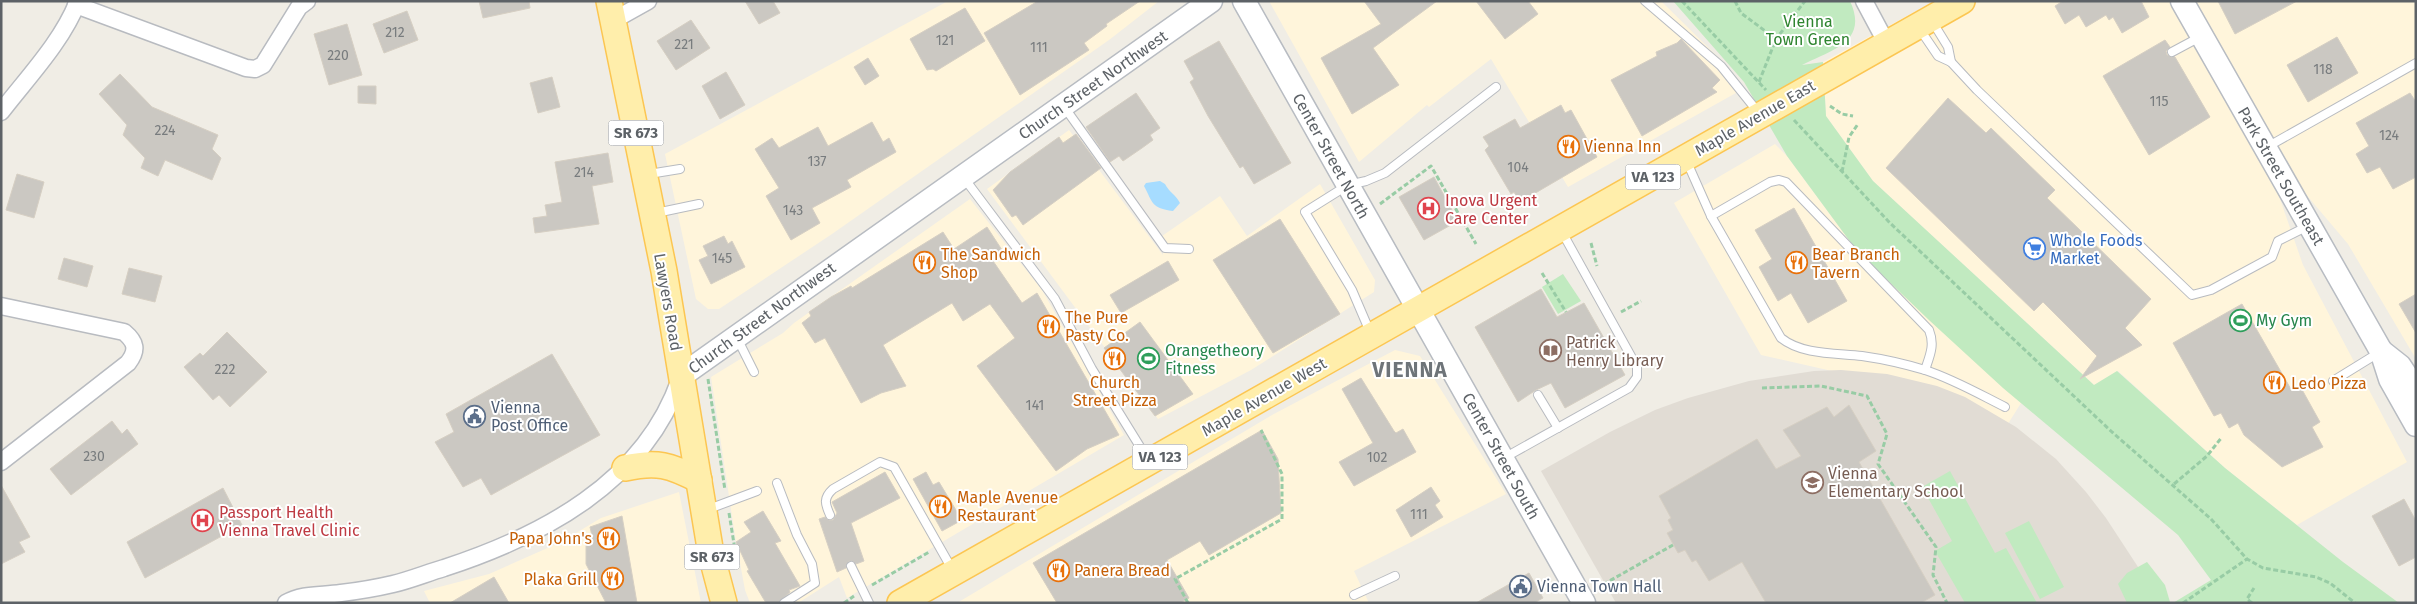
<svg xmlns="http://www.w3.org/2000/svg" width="2417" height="604" viewBox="0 0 2417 604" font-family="'Fira Sans',sans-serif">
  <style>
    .commercial { fill: #fff5db }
    .education { fill: #e1dcd4 }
    .green { fill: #c1eac0 }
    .water { fill: #a6dcff }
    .building { fill: #cbc8c2; stroke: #d6cfc3 }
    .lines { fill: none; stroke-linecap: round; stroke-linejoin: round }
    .lane-casing { stroke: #b8bbc0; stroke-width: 10 }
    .street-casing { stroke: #b8bbc0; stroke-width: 19 }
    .secondary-casing { stroke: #b8bcc2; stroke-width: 25 }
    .primary-casing { stroke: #fcc652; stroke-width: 28 }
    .path { stroke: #98cca5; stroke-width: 3; stroke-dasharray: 5 2.5; stroke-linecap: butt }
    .lane { stroke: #fff; stroke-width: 8 }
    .street { stroke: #fff; stroke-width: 16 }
    .secondary { stroke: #fff; stroke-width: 22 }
    .primary { stroke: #ffeeab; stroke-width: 25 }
    .labels { text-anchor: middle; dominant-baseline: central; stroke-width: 4; stroke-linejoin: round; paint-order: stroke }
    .number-label { font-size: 14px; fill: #787c7e }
    .shield { fill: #fff; stroke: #8e9195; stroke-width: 1 }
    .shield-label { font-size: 15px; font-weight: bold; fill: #5d6267 }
    .park-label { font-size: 16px; fill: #2e842f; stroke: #fff }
    .street-label { font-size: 16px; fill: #5d6267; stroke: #fff }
    .food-label { font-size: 16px; fill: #c56008; stroke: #fff; text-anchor: start }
    .health-label { font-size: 16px; fill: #be3a42; stroke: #fff; text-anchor: start }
    .shop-label { font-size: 16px; fill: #366cbe; stroke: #fff; text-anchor: start }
    .leisure-label { font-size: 16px; fill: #27864d; stroke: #fff; text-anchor: start }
    .education-label { font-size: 16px; fill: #785e54; stroke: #fff; text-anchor: start }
    .service-label { font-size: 16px; fill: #4e5e75; stroke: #fff; text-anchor: start }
    .district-label { font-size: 21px; font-weight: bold; letter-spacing: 1px; fill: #6e7479; stroke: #fff }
  </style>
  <rect width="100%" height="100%" fill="#f0ede5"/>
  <g class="commercial">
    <path d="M948 1H1159L1109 40 832 234 719 309H708L696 299 665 154Z"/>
    <path d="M1269 1H1661L1726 65 1743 89 1568 187 1491 59 1429 107 1427 105 1359 162Z"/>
    <path d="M1934 1H2416V359L2348 244 2259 139 2303 265 2407 462 2297 525 2225 468 2118 371 2094 385 1873 181 1826 116 1823 62Z"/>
    <path d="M1069 130 1163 255 1162 236 1220 196 1247 236 1320 184 1375 280 1374 292 1251 370 1158 419 987 189Z"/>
    <path d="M1775 144 1787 156 1857 251 2021 403 1996 443 1876 381 1761 355 1674 203Z"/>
    <path d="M970 199 1042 290 1124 435 847 598 839 577 798 603H750L745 590 735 536 711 377 783 333 794 323Z"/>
    <path d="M1395 350 1420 356 1506 494 1354 571 1369 603H957L1272 415Z"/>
    <path d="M679 492 701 603H430L424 591 489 574 561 542 601 518Z"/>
  </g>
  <path class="education" d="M1841 370 1887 374 1937 386 1965 397 2016 427 2056 459 2086 492 2106 518 2140 570 2148 603H1616L1541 471 1610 432 1655 410 1688 398 1749 381 1814 371Z"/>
  <g class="green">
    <path d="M1673 1H1850C1869 42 1832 50 1802 65L1823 62 1826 116 1873 181 2094 385 2117 371 2225 468 2343 562 2399 603H2173L2211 580 2178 535 2003 388 1930 321 1857 251 1787 156 1744 82Z"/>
    <path d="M1563 274 1581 301 1558 314 1542 287Z"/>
    <path d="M1950 471 1995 553 2006 548 2037 603H1965L1935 551 1952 541 1922 487Z"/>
    <path d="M2029 521 2064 587 2040 599 2005 533Z"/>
    <path d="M2147 562 2165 585 2170 602 2127 603 2118 584 2127 573Z"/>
  </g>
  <path class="water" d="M1160 181 1165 184C1169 192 1176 195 1180 203L1173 211C1151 208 1153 203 1144 186L1146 183Z"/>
  <g class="building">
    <path d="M479 1H529L530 8 483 18Z"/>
    <path d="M745 1H773L780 13 759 24Z"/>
    <path d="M1038 1H1140L1106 24 1107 26 1084 43 1089 50 1020 95 984 33Z"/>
    <path d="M1364 1H1437L1373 48 1399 85 1352 114 1321 58 1381 24Z"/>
    <path d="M1476 1H1528L1538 14 1505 39Z"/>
    <path d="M2063 1H2141L2149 17 2122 33 2113 17 2109 20 2106 15 2086 27 2079 15 2065 24 2055 6Z"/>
    <path d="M2218 1H2297L2235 34Z"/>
    <path d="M965 8 985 41 936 71 933 69 927 70 910 39Z"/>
    <path d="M407 11 418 40 384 53 373 24Z"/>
    <path d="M691 20 710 48 676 70 657 41Z"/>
    <path d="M347 24 362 75 329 85 314 34Z"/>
    <path d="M2337 37 2358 73 2308 102 2287 65Z"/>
    <path d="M1681 39 1720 80 1712 88 1717 92 1642 136 1611 80 1657 56 1656 52 1677 43Z"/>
    <path d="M2165 40 2170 47 2166 51 2167 55 2175 57 2210 117 2149 155 2103 76Z"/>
    <path d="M1219 41 1291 163 1254 184 1243 166 1240 168 1208 116 1190 82 1194 79 1184 61Z"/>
    <path d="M868 58 879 76 865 85 854 67Z"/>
    <path d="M726 72 745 105 720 119 702 86Z"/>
    <path d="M120 74 152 107 218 135 212 149 221 158 212 180 165 160 158 176 141 168 145 158 123 135 127 125 99 94Z"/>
    <path d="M552 77 560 107 538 113 530 83Z"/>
    <path d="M358 86H376V104L358 103Z"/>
    <path d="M1136 93 1160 128 1150 135 1153 140 1142 148 1123 161 1119 156 1110 162 1086 127Z"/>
    <path d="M2410 93 2416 102V177L2393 189 2380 167 2367 173 2356 154 2369 146 2356 123Z"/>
    <path d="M1948 98 1986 133 1991 128 2055 190 2047 198 2151 299 2125 328 2142 345 2080 379 2097 356 2043 302 2034 311 1886 168Z"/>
    <path d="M1561 105 1565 113 1571 110 1597 157 1520 202 1514 192 1511 194 1485 150 1489 146 1483 137 1515 119 1520 128Z"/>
    <path d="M872 122 883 142 889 138 896 152 847 180 851 187 812 208 820 223 791 240 766 196 779 188 755 149 772 138 779 148 818 127 828 146Z"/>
    <path d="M1076 134 1101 168 1023 225 1016 215 1012 217 993 190 1010 172 1059 137 1063 143Z"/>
    <path d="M608 153 613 182 592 186 599 224 535 233 533 218 547 216 545 205 562 202 555 162Z"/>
    <path d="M17 174 44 182 34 218 6 210Z"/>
    <path d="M1434 177 1458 221 1424 240 1399 197Z"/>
    <path d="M1794 208 1847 301 1808 323 1791 293 1778 301 1759 267 1772 259 1755 230Z"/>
    <path d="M1280 219 1340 314 1273 353 1213 260Z"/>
    <path d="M987 227 1002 250 991 258 1022 303 1037 293 1119 435 1087 449 1056 471 977 366 1015 338 990 304 963 321 952 303 883 345 906 386 881 393 861 403 825 338 815 343 802 323 811 316 809 312 831 297 851 286 852 288 943 232 954 249Z"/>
    <path d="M724 236 728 244 732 241 745 267 711 284 699 260 708 256 703 246Z"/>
    <path d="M64 258 93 266 87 287 58 279Z"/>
    <path d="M1168 261 1179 280 1121 313 1110 295Z"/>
    <path d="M129 268 162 276 155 302 122 294Z"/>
    <path d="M1541 289 1557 317 1584 303 1625 375 1565 408 1551 383 1536 390 1518 402 1475 327Z"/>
    <path d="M2416 294V333L2399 304Z"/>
    <path d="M2242 304 2292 391 2300 386 2320 422 2312 427 2323 447 2282 467 2244 435 2238 423 2229 428 2221 413 2214 416 2173 343Z"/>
    <path d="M1140 322 1193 394 1155 416 1104 348Z"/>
    <path d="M227 332 267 372 230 407 219 395 213 400 184 367 200 353 203 356Z"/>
    <path d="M552 354 600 435 491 495 481 478 463 487 435 442 454 432 446 414Z"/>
    <path d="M1361 378 1394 431 1396 433 1403 429 1416 452 1354 486 1339 462 1373 443 1342 389Z"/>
    <path d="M1849 405 1876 451 1859 462 1935 595 1921 603H1766L1742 562 1709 581 1696 560 1692 562 1685 550 1678 553 1667 533 1673 530 1668 520 1671 518 1659 496 1757 439 1776 469 1801 456 1783 430 1827 407 1834 417Z"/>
    <path d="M112 421 122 434 127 429 138 444 71 495 50 469Z"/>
    <path d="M1262 430 1278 459 1281 513 1209 555 1200 541 1167 560 1189 598 1180 603H1057L1033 563Z"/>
    <path d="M885 472 900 498 851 523 864 561 856 564 849 561 846 568 837 572 819 519 825 517 829 520H833L837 513 832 502Z"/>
    <path d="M926 472 933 485 939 482 962 520 942 531 913 479Z"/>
    <path d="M1 485 30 537 19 542 25 552 1 564Z"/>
    <path d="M1431 487 1440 501 1435 505 1443 517 1411 537 1396 510Z"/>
    <path d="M223 488 242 525 145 578 127 542Z"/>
    <path d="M2404 499 2416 521V557L2399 566 2372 516Z"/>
    <path d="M763 511 781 541 775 543 800 586 789 590 790 592 778 603H766L747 571 749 570 736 542 751 532 744 522Z"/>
    <path d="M622 516 637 603H606L586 564V540L592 536 590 527Z"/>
    <path d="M1529 573 1543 598 1534 603H1476Z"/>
    <path d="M494 577 509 603H450Z"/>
  </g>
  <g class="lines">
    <defs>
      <g id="lane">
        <path d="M1645 1 1721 66 1758 112"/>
        <path d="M1932 21 1948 47 1951 62"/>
        <path d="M1919 28 1938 56 1951 62 1977 90 2192 295 2211 290 2272 257 2278 241 2308 226"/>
        <path d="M2172 52 2200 37"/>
        <path d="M1065 108 1165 248 1189 249"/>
        <path d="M2267 147 2416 63"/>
        <path d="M1687 162 1711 216 1781 338C1802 355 1836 353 1862 356 1883 359 1905 364 1925 370 1953 379 1979 394 2005 407"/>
        <path d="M649 174 680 169"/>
        <path d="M964 178 1055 299 1092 369 1147 458"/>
        <path d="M656 213 699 204"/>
        <path d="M1711 216 1770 182 1779 180 1786 182 1929 330C1935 345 1930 355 1925 370"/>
        <path d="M1370 332 1352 290 1305 212 1348 185 1366 181 1385 173 1496 87"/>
        <path d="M737 338 754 372"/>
        <path d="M2333 381 2380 352"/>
        <path d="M1538 395 1558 428"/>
        <path d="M1504 458 1629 388 1637 377V367L1562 232"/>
        <path d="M777 483 797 535 812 564 815 583 784 603"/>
        <path d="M706 510 757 491"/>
        <path d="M830 515C825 504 823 498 833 489L880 462 894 467 952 569"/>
        <path d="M851 566 869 603"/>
        <path d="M1354 595 1395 576"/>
      </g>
      <g id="street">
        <path d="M1864 1 1887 44"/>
        <path d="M76 5 246 68 255 69 263 65 299 7 307 1"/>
        <path d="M614 20 648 1"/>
        <path d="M1 112C27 78 62 42 78 1"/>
        <path d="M1 306 124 332C136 342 138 350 128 363L1 462"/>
        <path d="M286 603C303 593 322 596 341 593 358 591 376 588 393 584 410 580 427 573 444 568 542 536 644 483 680 379"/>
      </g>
      <g id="secondary">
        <path d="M1244 1 1584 603"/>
        <path d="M2182 1 2381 351 2390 379 2416 425"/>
        <path d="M2381 351 2400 366 2416 390"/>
        <path d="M681 376 1211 1"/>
      </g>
      <g id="primary">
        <path d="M609 1 664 271 711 554 724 603"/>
        <path d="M625 468C657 461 670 465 699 480"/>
        <path d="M900 603 1962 1"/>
      </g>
    </defs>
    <use href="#lane" class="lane-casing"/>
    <use href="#street" class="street-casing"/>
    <use href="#secondary" class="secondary-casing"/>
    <use href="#primary" class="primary-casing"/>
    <g class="path">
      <path d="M1682 1 1766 90"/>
      <path d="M1735 1 1741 13 1776 39"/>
      <path d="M1759 82 1776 39 1805 1"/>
      <path d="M1830 106 1842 114 1853 116"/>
      <path d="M1794 120 1890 223 2112 432 2211 519 2247 559 2263 568 2316 577 2330 583 2355 603"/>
      <path d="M1842 172 1849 137 1858 124"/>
      <path d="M1380 204 1431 166 1476 244"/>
      <path d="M1591 243 1597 266"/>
      <path d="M1542 273 1566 312"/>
      <path d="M1621 312 1641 301"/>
      <path d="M708 379 725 490"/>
      <path d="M1762 388 1821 386 1867 396 1887 434 1878 464 1936 547 1933 575 1947 603"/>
      <path d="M2174 484 2207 456 2222 437"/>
      <path d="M729 513 736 556"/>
      <path d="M872 585 929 552"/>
      <path d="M1597 588 1673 545"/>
      <path d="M844 603 854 596"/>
      <path d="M1188 603 1175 579 1282 519V474L1261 430"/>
      <path d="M2183 603 2247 559"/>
      <path d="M2252 603 2247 599 2254 588"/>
    </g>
    <use href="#lane" class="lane"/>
    <use href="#street" class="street"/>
    <use href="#secondary" class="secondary"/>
    <use href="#primary" class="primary"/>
  </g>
  <defs>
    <symbol id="restaurant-ring" viewBox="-11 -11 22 22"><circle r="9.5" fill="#fff" stroke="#e8710a" stroke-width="1.5"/><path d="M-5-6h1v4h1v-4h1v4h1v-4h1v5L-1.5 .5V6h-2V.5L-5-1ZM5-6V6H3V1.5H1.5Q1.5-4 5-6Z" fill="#e8710a"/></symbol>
    <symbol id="hospital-ring" viewBox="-11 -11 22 22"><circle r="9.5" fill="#fff" stroke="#e0444e" stroke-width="1.5"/><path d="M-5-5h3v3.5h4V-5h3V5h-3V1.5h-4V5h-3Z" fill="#e0444e"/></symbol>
    <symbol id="supermarket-ring" viewBox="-11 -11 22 22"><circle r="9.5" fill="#fff" stroke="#3f7fe0" stroke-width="1.5"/><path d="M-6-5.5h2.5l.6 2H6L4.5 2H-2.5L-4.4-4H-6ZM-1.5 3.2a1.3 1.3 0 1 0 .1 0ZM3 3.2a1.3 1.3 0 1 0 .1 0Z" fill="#3f7fe0"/></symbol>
    <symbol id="stadium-ring" viewBox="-11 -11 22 22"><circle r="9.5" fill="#fff" stroke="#2e9e5b" stroke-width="1.5"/><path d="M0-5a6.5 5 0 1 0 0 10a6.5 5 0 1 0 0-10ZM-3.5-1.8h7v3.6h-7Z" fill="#2e9e5b"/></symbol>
    <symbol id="library-ring" viewBox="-11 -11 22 22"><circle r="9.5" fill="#fff" stroke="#8d6e63" stroke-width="1.5"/><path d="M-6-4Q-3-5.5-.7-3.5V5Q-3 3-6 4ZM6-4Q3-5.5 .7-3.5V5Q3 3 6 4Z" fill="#8d6e63"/></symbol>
    <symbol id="civic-ring" viewBox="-11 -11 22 22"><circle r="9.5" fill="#fff" stroke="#5c6f8a" stroke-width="1.5"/><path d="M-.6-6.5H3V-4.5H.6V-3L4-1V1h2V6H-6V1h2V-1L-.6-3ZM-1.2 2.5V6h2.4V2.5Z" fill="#5c6f8a"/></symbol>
    <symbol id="school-ring" viewBox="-11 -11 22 22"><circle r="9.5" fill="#fff" stroke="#8d6e63" stroke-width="1.5"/><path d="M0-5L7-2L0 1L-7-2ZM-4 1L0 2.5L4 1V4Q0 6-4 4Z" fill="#8d6e63"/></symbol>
  </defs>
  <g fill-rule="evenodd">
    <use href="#restaurant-ring" x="1556" y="134" width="25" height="25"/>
    <use href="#hospital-ring" x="1416" y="196" width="25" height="25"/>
    <use href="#supermarket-ring" x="2022" y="236" width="25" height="25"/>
    <use href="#restaurant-ring" x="912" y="250" width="25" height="25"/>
    <use href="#restaurant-ring" x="1784" y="250" width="25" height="25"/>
    <use href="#stadium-ring" x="2228" y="308" width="25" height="25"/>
    <use href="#restaurant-ring" x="1036" y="314" width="25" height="25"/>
    <use href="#library-ring" x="1538" y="338" width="25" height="25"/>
    <use href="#restaurant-ring" x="1102" y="346" width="25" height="25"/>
    <use href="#stadium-ring" x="1136" y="346" width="25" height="25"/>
    <use href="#restaurant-ring" x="2262" y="370" width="25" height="25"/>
    <use href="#civic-ring" x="462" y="404" width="25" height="25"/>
    <use href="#school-ring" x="1800" y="470" width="25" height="25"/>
    <use href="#restaurant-ring" x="928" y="494" width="25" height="25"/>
    <use href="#hospital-ring" x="190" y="508" width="25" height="25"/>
    <use href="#restaurant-ring" x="596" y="526" width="25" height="25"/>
    <use href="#restaurant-ring" x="1046" y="558" width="25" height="25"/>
    <use href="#restaurant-ring" x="600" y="566" width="25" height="25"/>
    <use href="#civic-ring" x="1508" y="574" width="25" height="25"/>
  </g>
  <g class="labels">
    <g class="number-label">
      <text x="395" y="32">212</text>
      <text x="945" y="40">121</text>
      <text x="684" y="44">221</text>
      <text x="1039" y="47">111</text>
      <text x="338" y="55">220</text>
      <text x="2323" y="69">118</text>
      <text x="2159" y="101">115</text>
      <text x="165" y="130">224</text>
      <text x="2389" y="135">124</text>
      <text x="817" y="161">137</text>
      <text x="1518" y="167">104</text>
      <text x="584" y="172">214</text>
      <text x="793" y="210">143</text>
      <text x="722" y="258">145</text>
      <text x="225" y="369">222</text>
      <text x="1035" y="405">141</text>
      <text x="94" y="456">230</text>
      <text x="1377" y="457">102</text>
      <text x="1419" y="514">111</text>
    </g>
    <g class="shield">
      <rect x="608.5" y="120.5" width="55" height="25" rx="4"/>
      <rect x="1625.5" y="164.5" width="55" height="25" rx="4"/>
      <rect x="1132.5" y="444.5" width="55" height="25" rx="4"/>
      <rect x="684.5" y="544.5" width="55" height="25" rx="4"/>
    </g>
    <g class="shield-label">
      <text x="636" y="133">SR 673</text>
      <text x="1653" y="177">VA 123</text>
      <text x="1160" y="457">VA 123</text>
      <text x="712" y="557">SR 673</text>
    </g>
    <g class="park-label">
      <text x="1808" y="21">Vienna<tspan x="1808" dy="18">Town Green</tspan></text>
    </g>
    <g class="street-label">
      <text transform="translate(1093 85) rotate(-35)">Church Street Northwest</text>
      <text transform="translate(1755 118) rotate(-30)">Maple Avenue East</text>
      <text transform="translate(1331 156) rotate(61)">Center Street North</text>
      <text transform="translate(2281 176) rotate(60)">Park Street Southeast</text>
      <text transform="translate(668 302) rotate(80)">Lawyers Road</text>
      <text transform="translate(762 318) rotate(-36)">Church Street Northwest</text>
      <text transform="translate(1264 397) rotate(-30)">Maple Avenue West</text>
      <text transform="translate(1501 456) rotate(61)">Center Street South</text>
    </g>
    <g class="food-label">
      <text x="1584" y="146">Vienna Inn</text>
      <text x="941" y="254">The Sandwich<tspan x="941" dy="18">Shop</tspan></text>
      <text x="1812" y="254">Bear Branch<tspan x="1812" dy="18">Tavern</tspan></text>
      <text x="1065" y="317">The Pure<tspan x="1065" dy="18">Pasty Co.</tspan></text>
      <text x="1115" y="382" text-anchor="middle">Church<tspan x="1115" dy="18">Street Pizza</tspan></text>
      <text x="2291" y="383">Ledo Pizza</text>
      <text x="957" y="497">Maple Avenue<tspan x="957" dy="18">Restaurant</tspan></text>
      <text x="592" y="538" text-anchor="end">Papa John's</text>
      <text x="1074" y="570">Panera Bread</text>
      <text x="597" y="579" text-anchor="end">Plaka Grill</text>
    </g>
    <g class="health-label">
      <text x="1445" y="200">Inova Urgent<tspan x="1445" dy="18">Care Center</tspan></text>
      <text x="219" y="512">Passport Health<tspan x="219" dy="18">Vienna Travel Clinic</tspan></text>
    </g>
    <g class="shop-label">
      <text x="2050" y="240">Whole Foods<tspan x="2050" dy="18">Market</tspan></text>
    </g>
    <g class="leisure-label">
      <text x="2256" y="320">My Gym</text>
      <text x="1165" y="350">Orangetheory<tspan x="1165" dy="18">Fitness</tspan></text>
    </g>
    <g class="education-label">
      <text x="1566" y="342">Patrick<tspan x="1566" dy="18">Henry Library</tspan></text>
      <text x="1828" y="473">Vienna<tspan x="1828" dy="18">Elementary School</tspan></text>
    </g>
    <g class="service-label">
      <text x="491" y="407">Vienna<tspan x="491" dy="18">Post Office</tspan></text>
      <text x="1537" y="586">Vienna Town Hall</text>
    </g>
    <g class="district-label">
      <text x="1410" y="370">VIENNA</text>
    </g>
  </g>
  <rect width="2417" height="604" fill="none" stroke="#5d6267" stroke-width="5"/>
</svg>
